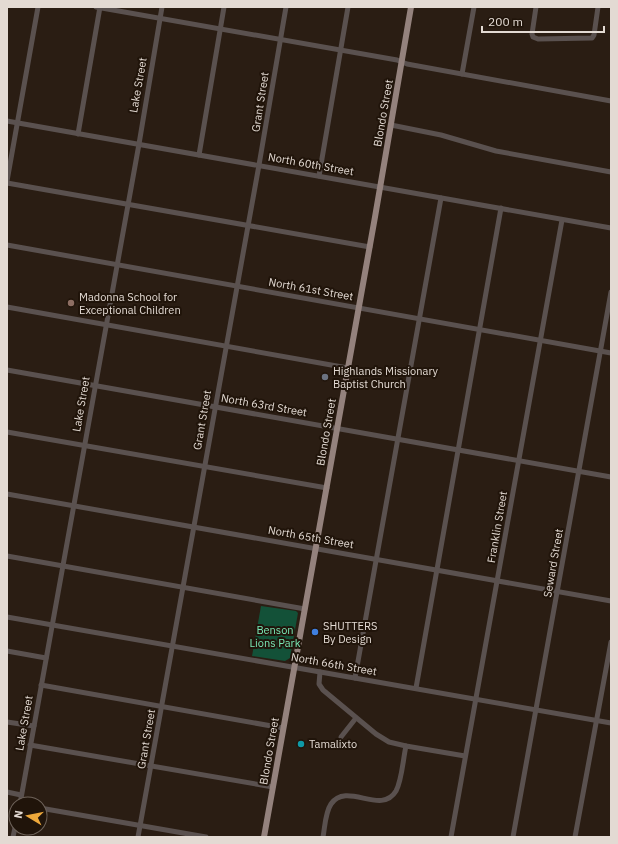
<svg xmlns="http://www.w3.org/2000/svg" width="618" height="844" viewBox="0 0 618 844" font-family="'IBM Plex Sans',sans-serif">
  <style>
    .green { fill: #135138 }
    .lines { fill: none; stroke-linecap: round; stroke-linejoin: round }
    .minor { stroke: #5a514f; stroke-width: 5 }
    .major { stroke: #94827d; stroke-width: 6 }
    .education-dot { fill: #8d6e63; stroke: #20140a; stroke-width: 1.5 }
    .worship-dot { fill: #6b7280; stroke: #20140a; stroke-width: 1.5 }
    .shop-dot { fill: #3f7fe0; stroke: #20140a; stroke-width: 1.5 }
    .culture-dot { fill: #0f9aa8; stroke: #20140a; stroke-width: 1.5 }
    .labels { text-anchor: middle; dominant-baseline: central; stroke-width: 4; stroke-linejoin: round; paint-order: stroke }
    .street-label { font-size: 11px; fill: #e3dad3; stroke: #20140a }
    .poi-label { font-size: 11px; fill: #e3dad3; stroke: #20140a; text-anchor: start }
    .park-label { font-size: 11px; fill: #7ae8b6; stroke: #20140a }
  </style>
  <rect width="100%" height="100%" fill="#2a1d13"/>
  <path class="green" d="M261 606 296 611 298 613 290 658 285 661 252 656Z"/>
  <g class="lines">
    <g class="minor">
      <path d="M96 7 397 60 407 64 611 101"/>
      <path d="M536 7 532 34 533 37 538 39 592 38 594 35 598 7"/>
      <path d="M462 74 474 7"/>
      <path d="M7 121 611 228"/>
      <path d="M391 125 441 135 496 151 611 172"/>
      <path d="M78 134 100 7"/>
      <path d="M199 155 224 7"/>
      <path d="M319 176 348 7"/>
      <path d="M7 181 38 7"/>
      <path d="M7 183 370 247"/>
      <path d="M7 245 611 353"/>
      <path d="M7 307 348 368"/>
      <path d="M7 370 611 477"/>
      <path d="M7 432 327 488"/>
      <path d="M7 494 611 601"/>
      <path d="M7 556 305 609"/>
      <path d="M7 617 611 723"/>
      <path d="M7 651 46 658"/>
      <path d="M320 672 319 684 323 690 376 734 389 742 406 746 465 756"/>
      <path d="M355 678 441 198"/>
      <path d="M41 685 283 728"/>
      <path d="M416 688 501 208"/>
      <path d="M7 722 34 726"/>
      <path d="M341 737 356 718"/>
      <path d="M30 745 273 787"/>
      <path d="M7 792 21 795"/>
      <path d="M20 804 139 144 162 7"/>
      <path d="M40 808 206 837"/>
      <path d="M13 837 16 823"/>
      <path d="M138 837 259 165 286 7"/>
      <path d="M323 837C325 827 325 813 331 804 347 781 381 816 396 791 402 780 403 759 406 746"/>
      <path d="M451 837 562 220"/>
      <path d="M513 837 611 292"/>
      <path d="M575 837 611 642"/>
    </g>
    <path class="major" d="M264 837 375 217 411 7"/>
  </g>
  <circle class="education-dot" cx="71" cy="303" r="4"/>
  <circle class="worship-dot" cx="325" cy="377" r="4"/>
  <circle class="shop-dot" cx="315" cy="632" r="4"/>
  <circle class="culture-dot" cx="301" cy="744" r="4"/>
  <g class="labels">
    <g class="street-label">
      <text transform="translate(138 85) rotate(-80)">Lake Street</text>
      <text transform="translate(260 102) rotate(-81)">Grant Street</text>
      <text transform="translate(383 113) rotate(-80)">Blondo Street</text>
      <text transform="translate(311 164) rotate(10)">North 60th Street</text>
      <text transform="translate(311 289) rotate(10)">North 61st Street</text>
      <text transform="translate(81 404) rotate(-80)">Lake Street</text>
      <text transform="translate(264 405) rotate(10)">North 63rd Street</text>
      <text transform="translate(202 420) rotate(-80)">Grant Street</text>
      <text transform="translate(326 432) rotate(-80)">Blondo Street</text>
      <text transform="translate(497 527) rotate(-80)">Franklin Street</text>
      <text transform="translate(311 537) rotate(10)">North 65th Street</text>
      <text transform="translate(553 563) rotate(-80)">Seward Street</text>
      <text transform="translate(334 664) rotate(10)">North 66th Street</text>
      <text transform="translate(24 723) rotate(-80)">Lake Street</text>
      <text transform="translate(146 739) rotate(-80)">Grant Street</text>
      <text transform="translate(269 751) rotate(-80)">Blondo Street</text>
    </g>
    <g class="poi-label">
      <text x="79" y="297">Madonna School for<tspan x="79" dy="13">Exceptional Children</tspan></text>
      <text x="333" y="371">Highlands Missionary<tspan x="333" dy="13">Baptist Church</tspan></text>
      <text x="323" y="626">SHUTTERS<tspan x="323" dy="13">By Design</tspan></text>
      <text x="309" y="744">Tamalixto</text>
    </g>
    <g class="park-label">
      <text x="275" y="630">Benson<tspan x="275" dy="13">Lions Park</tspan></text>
    </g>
  </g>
  <rect width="618" height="844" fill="none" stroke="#e3dad3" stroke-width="16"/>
  <g transform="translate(28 816) rotate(280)"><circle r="19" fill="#20140a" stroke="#6e635a"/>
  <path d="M0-3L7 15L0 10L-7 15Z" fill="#eda83b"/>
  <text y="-6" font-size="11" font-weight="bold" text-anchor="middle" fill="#e3dad3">N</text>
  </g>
  <path d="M482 26v6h122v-6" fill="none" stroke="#e3dad3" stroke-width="2"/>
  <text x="488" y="26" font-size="12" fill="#e3dad3" stroke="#20140a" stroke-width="3" paint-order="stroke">200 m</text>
</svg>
